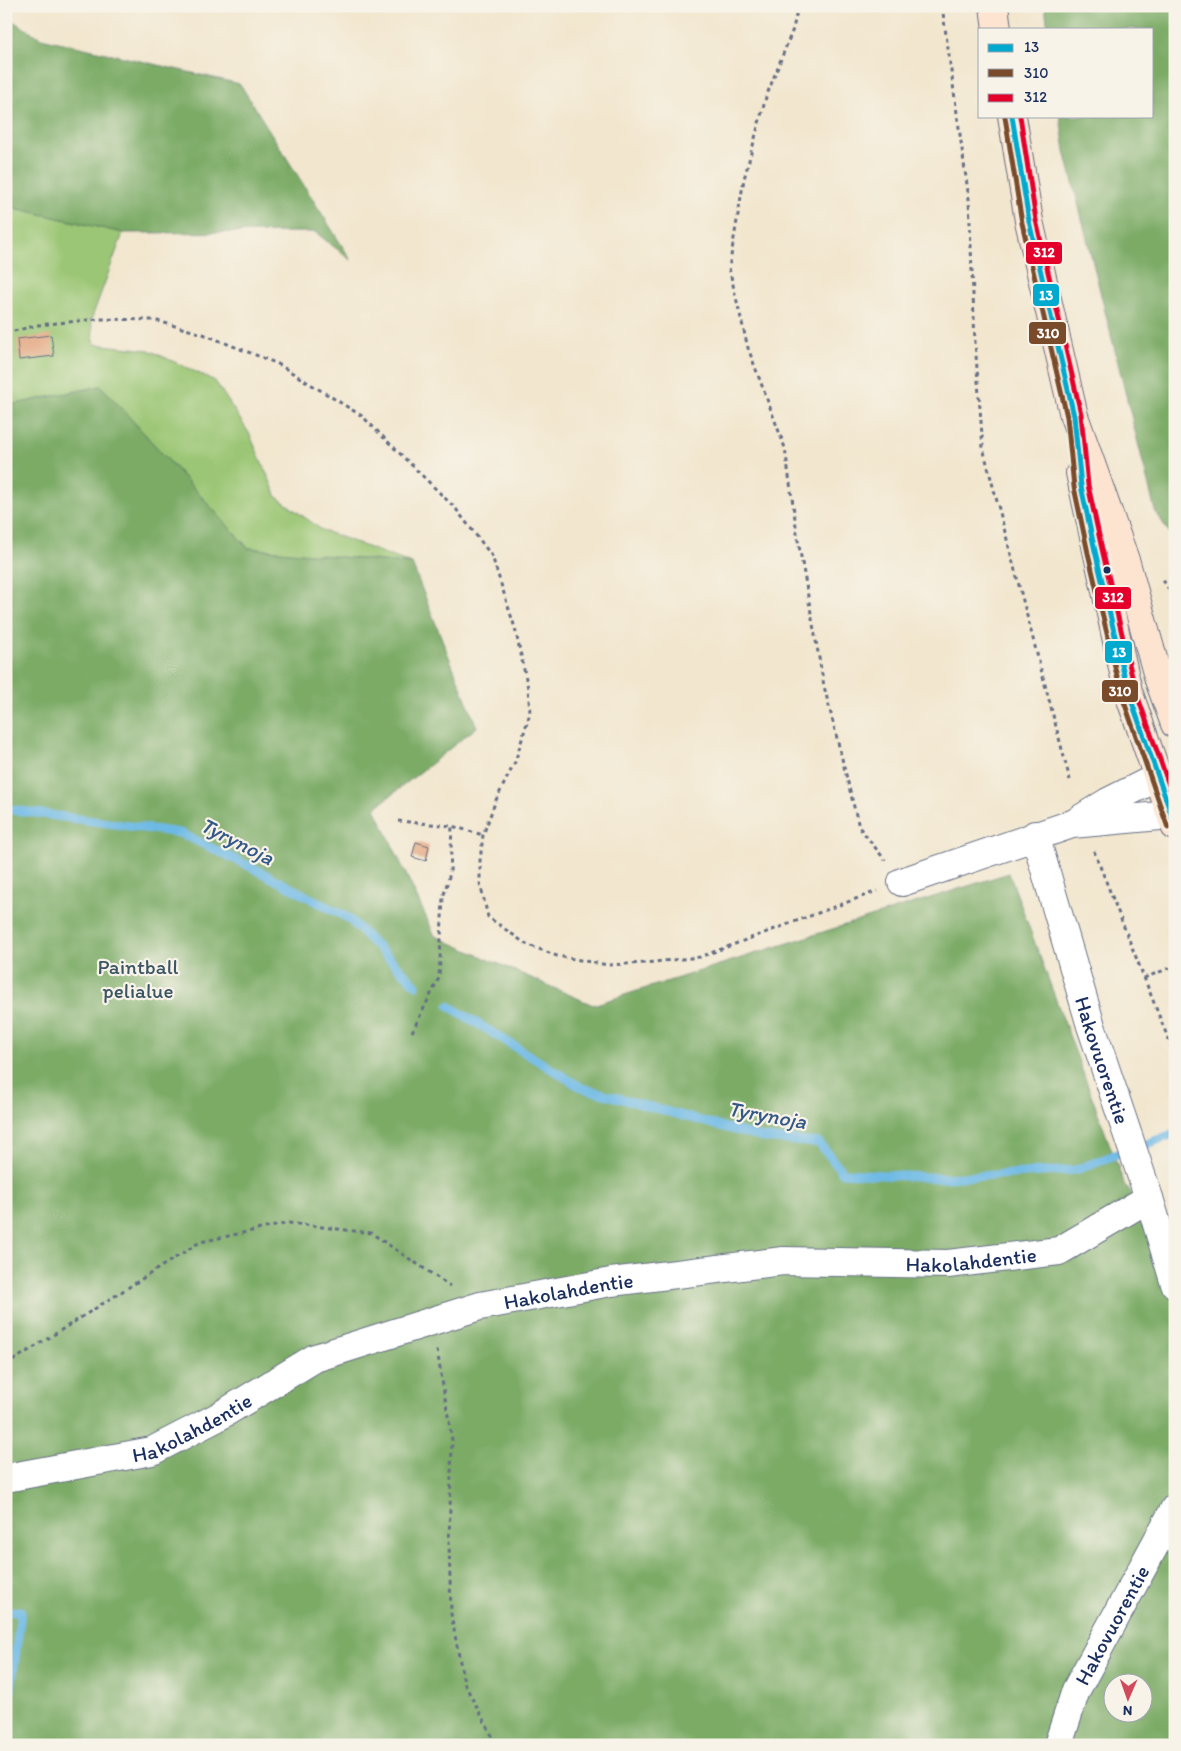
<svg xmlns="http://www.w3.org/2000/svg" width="1181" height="1751" viewBox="0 0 1181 1751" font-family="Itim,sans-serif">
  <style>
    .green { fill: #9bc674; stroke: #5b7a69 }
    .forest { fill: #7cab66; stroke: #4c6d62; fill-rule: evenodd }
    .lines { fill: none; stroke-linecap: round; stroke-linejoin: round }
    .stream { stroke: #6db9e6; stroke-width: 9 }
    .building { fill: #e3a37a }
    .minor-casing { stroke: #666f85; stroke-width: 30 }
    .secondary-casing { stroke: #666f85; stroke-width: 30 }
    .path { stroke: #666f85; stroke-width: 3; stroke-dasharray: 4 4; stroke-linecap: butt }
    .minor { stroke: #fff; stroke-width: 28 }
    .secondary { stroke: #fde4d1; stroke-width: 28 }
    .bus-1-casing { stroke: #f7f3e8; stroke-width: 9 }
    .bus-2-casing { stroke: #f7f3e8; stroke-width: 9 }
    .bus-3-casing { stroke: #f7f3e8; stroke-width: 9 }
    .bus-1 { stroke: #00a9ce; stroke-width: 5 }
    .bus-2 { stroke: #7a4b2a; stroke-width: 5 }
    .bus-3 { stroke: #e4002b; stroke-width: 5 }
    .bus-dot { fill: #1b2f5e; stroke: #f7f3e8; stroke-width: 2 }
    .labels { text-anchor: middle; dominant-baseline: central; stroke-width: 4.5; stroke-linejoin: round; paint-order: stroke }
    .park-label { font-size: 21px; fill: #3b5564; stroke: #f7f3e8 }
    .street-label { font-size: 21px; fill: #1b2f5e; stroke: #f7f3e8 }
    .water-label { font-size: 22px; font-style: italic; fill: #345887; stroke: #f7f3e8 }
    .line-badge { stroke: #f7f3e8; stroke-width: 2 }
    .badge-label { font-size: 14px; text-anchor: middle; font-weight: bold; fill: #fff }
  </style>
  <rect width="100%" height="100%" fill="#f7f3e8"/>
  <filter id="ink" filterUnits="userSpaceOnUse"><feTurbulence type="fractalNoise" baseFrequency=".02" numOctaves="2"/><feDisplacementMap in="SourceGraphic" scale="10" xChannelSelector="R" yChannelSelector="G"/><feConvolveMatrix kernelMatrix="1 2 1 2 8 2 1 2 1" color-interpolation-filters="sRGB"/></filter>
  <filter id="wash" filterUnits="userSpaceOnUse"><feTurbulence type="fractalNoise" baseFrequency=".0096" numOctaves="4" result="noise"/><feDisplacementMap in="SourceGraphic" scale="20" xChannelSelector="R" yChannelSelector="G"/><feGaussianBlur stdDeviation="1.12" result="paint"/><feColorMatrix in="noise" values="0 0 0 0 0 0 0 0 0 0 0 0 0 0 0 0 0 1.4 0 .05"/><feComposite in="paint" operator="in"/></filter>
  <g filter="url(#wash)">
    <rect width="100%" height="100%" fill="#f2e6ce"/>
    <path class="green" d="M6 206 123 233 91 320 94 344 149 350 215 381 249 433 277 497 322 530 412 564 248 548 101 386 6 406Z"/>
    <g class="forest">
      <path d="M1045 6H1175V541L1155 511 1065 151 1060 116H1152V29H1048Z"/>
      <path d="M6 17 41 38 240 84 351 260 315 232 123 233 6 206Z"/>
      <path d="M101 386 248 548 412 564 477 727 375 808 435 936 593 1005 1009 873 1125 1186 1175 1242V1745H6V406ZM1114 1684H1144V1714H1114Z"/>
    </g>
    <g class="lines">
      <g class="stream">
        <path d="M6 809 180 833 253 868 348 918 416 985"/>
        <path d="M449 1006 582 1088 763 1138 819 1143 843 1173 944 1178 1076 1170 1120 1153"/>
        <path d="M1145 1145 1175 1133"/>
        <path d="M6 1612 21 1611 11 1689 6 1702"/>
      </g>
    </g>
    <g id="blocks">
      <g class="building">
        <path d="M51 335 54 356 19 360 17 339Z"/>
        <path d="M416 842 429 846 426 861 412 857Z"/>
      </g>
    </g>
  </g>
  <g filter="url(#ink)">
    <use href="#blocks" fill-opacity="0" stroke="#666f85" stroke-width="1"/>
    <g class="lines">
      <defs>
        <g id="minor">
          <path d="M1079 820 1108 802 1158 777"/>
          <path id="s1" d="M1035 835 1091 1026 1149 1198 1175 1284"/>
          <path d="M902 882 1072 824 1171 815"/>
          <path id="s2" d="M6 1478 152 1451 216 1418 315 1358 480 1306 611 1282 783 1261 948 1264 1059 1251 1149 1198"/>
          <path id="s3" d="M1058 1745 1076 1690 1175 1508"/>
        </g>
        <g id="secondary">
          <path d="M994 6 997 29"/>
          <path d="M1012 116 1029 221 1074 416 1126 563 1159 680 1175 724"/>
          <path d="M1080 473 1128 691 1175 826"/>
        </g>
      </defs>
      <use href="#minor" class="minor-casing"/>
      <use href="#secondary" class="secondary-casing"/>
      <g class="path">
        <path d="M798 6 793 29 766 97 744 179 729 268 748 348 785 448 798 540 824 686 859 827 885 860"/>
        <path d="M942 6 969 199 975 342 983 448 1070 780"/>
        <path d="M6 333 38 325 98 319 154 320 203 334 278 364 362 416 456 509 492 556 515 628 528 688 530 713 515 762 496 800 483 835 480 861V883L488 917 526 944 557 956 608 965 645 963 700 957 877 891"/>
        <path d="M1163 580 1175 599"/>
        <path d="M398 821 452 826 483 835"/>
        <path d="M1094 851 1175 1056"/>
        <path d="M1144 978 1175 966"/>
        <path d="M412 1032 439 978 443 898 450 873 452 826"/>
        <path d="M437 1350 452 1440 449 1544 451 1614 464 1683 497 1745"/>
        <path d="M6 1365 200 1242 289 1223 371 1233 450 1286"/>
      </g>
      <use href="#minor" class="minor"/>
      <use href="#secondary" class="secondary"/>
      <defs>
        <path id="bus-1" d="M1012 116 1029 221 1074 416 1081 486 1095 551 1128 691 1175 825"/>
        <path id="bus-2" d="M1005 117 1022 223 1067 417 1074 487 1088 553 1121 693 1168 828"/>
        <path id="bus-3" d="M1020 116 1036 220 1081 414 1088 485 1102 549 1135 689 1175 802"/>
      </defs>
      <use href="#bus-1" class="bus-1-casing"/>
      <use href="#bus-2" class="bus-2-casing"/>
      <use href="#bus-3" class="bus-3-casing"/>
      <use href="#bus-1" class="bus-1"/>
      <use href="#bus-2" class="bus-2"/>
      <use href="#bus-3" class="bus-3"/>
    </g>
  </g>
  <circle class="bus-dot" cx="1107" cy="570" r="4.5"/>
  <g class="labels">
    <g class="park-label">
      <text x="138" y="966">Paintball<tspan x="138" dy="24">pelialue</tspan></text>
    </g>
    <g class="street-label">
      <text stroke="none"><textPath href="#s1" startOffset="235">Hakovuorentie</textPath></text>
      <text stroke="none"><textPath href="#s2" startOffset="1004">Hakolahdentie</textPath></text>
      <text stroke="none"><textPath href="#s2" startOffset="599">Hakolahdentie</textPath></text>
      <text stroke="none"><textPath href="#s2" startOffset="194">Hakolahdentie</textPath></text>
      <text stroke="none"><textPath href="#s3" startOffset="132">Hakovuorentie</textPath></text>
    </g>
    <g class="water-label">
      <text transform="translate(237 841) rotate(27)">Tyrynoja</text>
      <text transform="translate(767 1115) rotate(10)">Tyrynoja</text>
    </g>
  </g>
  <g class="line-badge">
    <rect x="1025" y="241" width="38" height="24" rx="5" fill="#e4002b"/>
    <rect x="1032" y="283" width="28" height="24" rx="5" fill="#00a9ce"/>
    <rect x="1028" y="321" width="39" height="24" rx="5" fill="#7a4b2a"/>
    <rect x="1094" y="586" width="38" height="24" rx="5" fill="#e4002b"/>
    <rect x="1104" y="640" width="29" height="24" rx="5" fill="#00a9ce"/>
    <rect x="1101" y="679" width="38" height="24" rx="5" fill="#7a4b2a"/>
  </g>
  <g class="badge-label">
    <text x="1044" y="257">312</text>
    <text x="1046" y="300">13</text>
    <text x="1048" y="338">310</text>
    <text x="1113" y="602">312</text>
    <text x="1119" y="657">13</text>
    <text x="1120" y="696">310</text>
  </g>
  <rect width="1181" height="1751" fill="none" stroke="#f7f3e8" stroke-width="25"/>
  <rect x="978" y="28" width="175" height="90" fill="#f7f3e8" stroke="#9fa5b1"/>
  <rect x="988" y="44" width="25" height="8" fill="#00a9ce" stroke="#9fa5b1"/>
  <text x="1024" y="52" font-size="15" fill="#1b2f5e">13</text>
  <rect x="988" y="69" width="25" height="8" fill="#7a4b2a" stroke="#9fa5b1"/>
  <text x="1024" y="78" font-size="15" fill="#1b2f5e">310</text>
  <rect x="988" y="94" width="25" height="8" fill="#e4002b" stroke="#9fa5b1"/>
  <text x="1024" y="102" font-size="15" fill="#1b2f5e">312</text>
  <g transform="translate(1128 1698) rotate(182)"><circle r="24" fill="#f7f3e8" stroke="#9fa5b1"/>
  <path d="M0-4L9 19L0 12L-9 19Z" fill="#d1495b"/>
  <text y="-8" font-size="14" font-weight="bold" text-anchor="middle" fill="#1b2f5e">N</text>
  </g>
</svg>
